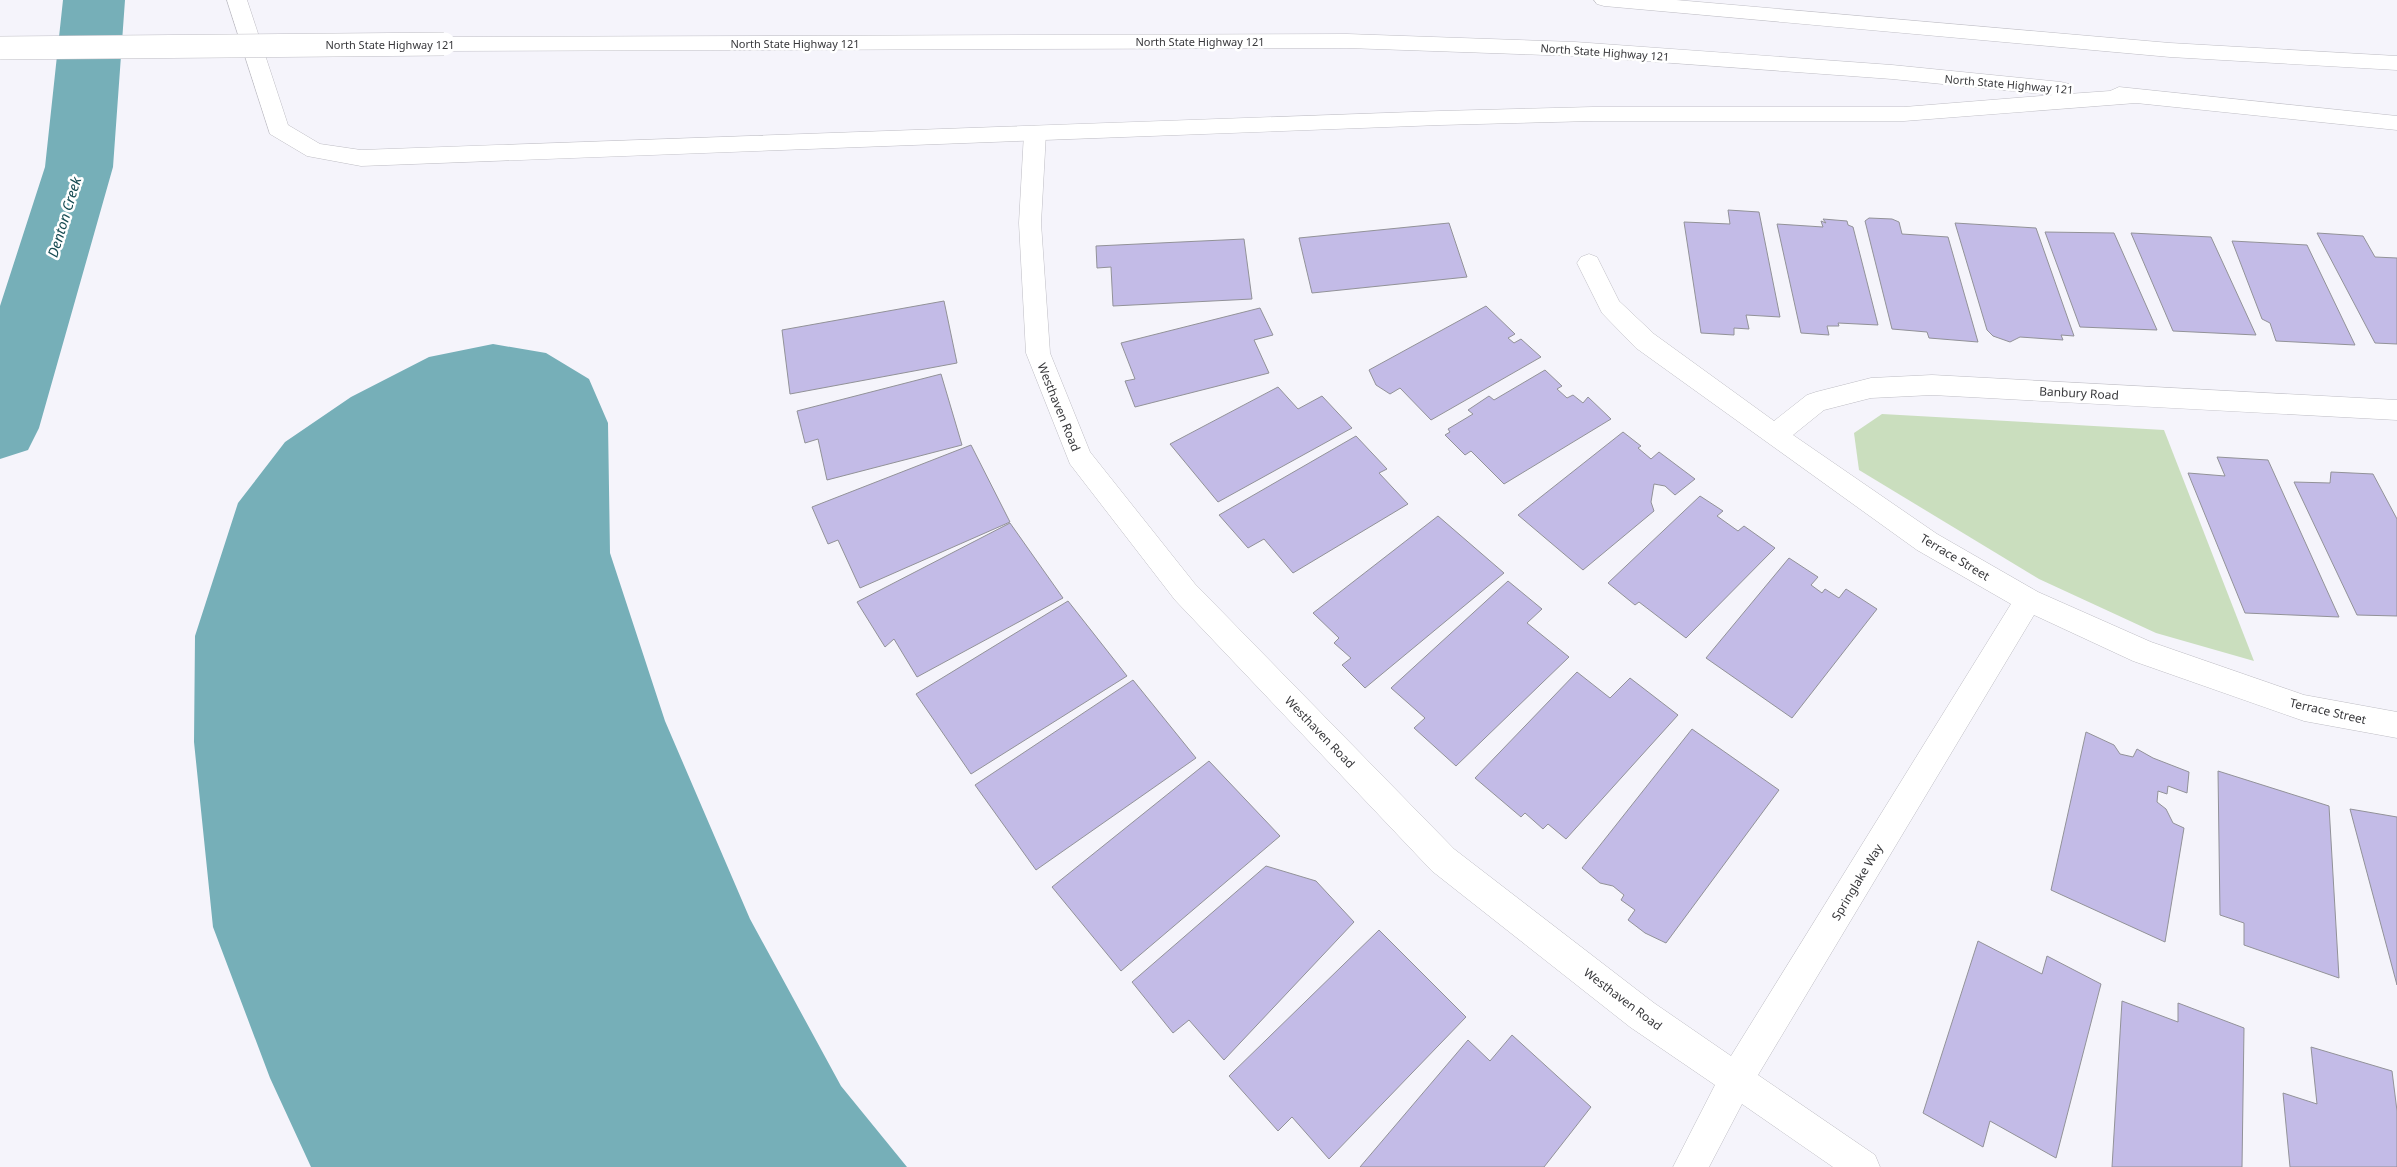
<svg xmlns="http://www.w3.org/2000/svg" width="2397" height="1167" viewBox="0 0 2397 1167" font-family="'Noto Sans',sans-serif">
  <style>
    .green { fill: #cadebe }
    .water { fill: #76afb8 }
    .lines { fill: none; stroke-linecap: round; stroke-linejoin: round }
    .river { fill: #76afb8; fill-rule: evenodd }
    .building { fill: #c3bbe7; stroke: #929298 }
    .minor-casing { stroke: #bebdc4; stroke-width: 1 }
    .major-casing { stroke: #bebdc4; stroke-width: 1 }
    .highway-casing { stroke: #bebdc4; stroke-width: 1 }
    .minor { fill: #fff; fill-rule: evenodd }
    .major { fill: #fff; fill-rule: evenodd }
    .highway { fill: #fff; fill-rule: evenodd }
    .major-bridge-casing { stroke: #bebdc4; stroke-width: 24; stroke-linecap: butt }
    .major-bridge { stroke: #fff; stroke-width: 23 }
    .labels { text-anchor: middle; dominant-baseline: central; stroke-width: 5; stroke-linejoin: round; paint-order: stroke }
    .far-street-label { font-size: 11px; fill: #38383b; stroke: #fff }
    .street-label { font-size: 12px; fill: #38383b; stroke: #fff }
    .water-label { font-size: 14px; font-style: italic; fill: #184c53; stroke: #fff }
  </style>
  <rect width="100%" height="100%" fill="#f5f4fb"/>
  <path class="green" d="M1882 414 2164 430 2254 661 2156 633 2039 579 1859 470 1854 433Z"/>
  <path class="water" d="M493 344 546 353 589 379 608 423 610 553 665 721 750 919 841 1086 907 1167H311L270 1078 213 927 194 742 195 636 238 503 285 442 351 397 429 357Z"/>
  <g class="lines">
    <path class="river" d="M63 0H125L113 167 39 428 28 450 0 459V306L45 167Z"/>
  </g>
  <g class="building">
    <path d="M1728 210 1759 212 1780 317 1746 315 1749 329 1734 328V335L1701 333 1684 222 1730 224Z"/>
    <path d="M1869 218 1892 219 1899 222 1902 234 1948 237 1978 342 1929 338 1927 332 1892 329 1865 221Z"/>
    <path d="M1823 219 1847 221 1848 225 1853 227 1878 325 1838 323 1839 326H1827L1829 335 1801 333 1777 224 1823 227 1821 221 1826 223Z"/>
    <path d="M1449 223 1467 277 1312 293 1299 238Z"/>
    <path d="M1955 223 2036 228 2074 336 2061 335 2063 340 2020 337 2010 342 1993 336 1987 330Z"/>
    <path d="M2045 232 2114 233 2157 330 2080 327Z"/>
    <path d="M2131 233 2211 237 2256 335 2173 331Z"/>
    <path d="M2317 233 2363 236 2375 257 2397 258V344L2375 343Z"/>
    <path d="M1244 239 1252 299 1113 306 1111 267 1097 268 1096 246Z"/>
    <path d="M2232 241 2307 245 2355 345 2276 341 2270 323 2262 319Z"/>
    <path d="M944 301 957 363 790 394 782 330Z"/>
    <path d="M1486 306 1515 334 1508 338 1514 343 1521 339 1541 357 1431 420 1400 388 1390 394 1376 385 1369 370Z"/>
    <path d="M1260 308 1273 335 1254 340 1269 373 1135 407 1125 381 1135 379 1121 343Z"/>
    <path d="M1545 370 1562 386 1557 389 1567 398 1573 395 1583 403 1588 397 1611 419 1504 484 1471 451 1465 455 1445 435 1450 432 1448 429 1473 414 1468 410 1489 396 1494 400Z"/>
    <path d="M941 374 962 445 827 480 818 439 805 443 797 411Z"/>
    <path d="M1278 387 1298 409 1322 396 1352 428 1218 502 1170 444Z"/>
    <path d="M1623 432 1641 446 1638 448 1651 459 1659 452 1695 479 1675 495 1665 486 1654 484 1651 502 1654 511 1583 570 1518 515Z"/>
    <path d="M1356 436 1387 469 1379 473 1408 504 1293 573 1264 539 1248 548 1219 515Z"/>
    <path d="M971 445 1010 522 860 588 838 540 828 544 812 507Z"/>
    <path d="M2217 457 2268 460 2339 617 2245 613 2188 473 2225 476Z"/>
    <path d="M2331 472 2373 474 2397 519V616L2357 615 2294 482 2330 483Z"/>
    <path d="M1700 496 1723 511 1717 516 1738 531 1744 526 1775 548 1686 638 1639 602 1635 605 1608 583Z"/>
    <path d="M1438 516 1504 573 1365 688 1342 665 1351 658 1334 643 1339 638 1313 613Z"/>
    <path d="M1010 523 1063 598 917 677 894 639 885 647 857 602Z"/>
    <path d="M1789 558 1818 577 1811 585 1822 593 1825 589 1839 598 1846 589 1877 609 1792 718 1706 658Z"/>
    <path d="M1508 581 1542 609 1527 623 1569 657 1456 766 1414 728 1425 718 1391 688Z"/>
    <path d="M1068 601 1127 676 971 774 916 694Z"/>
    <path d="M1577 672 1610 698 1630 678 1678 715 1566 839 1548 824 1543 829 1525 813 1521 817 1475 778Z"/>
    <path d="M1133 680 1196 758 1036 870 975 785Z"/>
    <path d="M1692 729 1779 790 1666 943 1645 933 1628 920 1635 910 1621 900 1624 895 1613 886 1600 883 1582 868Z"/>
    <path d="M2086 732 2114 745 2120 754 2133 757 2137 749 2153 758 2189 772 2187 793 2168 786 2167 794 2158 791 2157 802 2166 809 2173 823 2184 828 2165 942 2051 890Z"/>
    <path d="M1209 761 1280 836 1121 971 1052 887Z"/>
    <path d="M2218 771 2329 806 2339 978 2244 945V923L2220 915Z"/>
    <path d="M2350 809 2397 817V985Z"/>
    <path d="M1266 866 1316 881 1354 922 1224 1060 1189 1020 1173 1033 1132 982Z"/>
    <path d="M1379 930 1466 1017 1329 1159 1292 1117 1278 1131 1229 1076Z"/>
    <path d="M1978 941 2042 974 2047 956 2101 984 2056 1158 1990 1121 1983 1147 1923 1113Z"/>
    <path d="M2122 1001 2178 1022V1003L2244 1028 2242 1167H2112Z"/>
    <path d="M1512 1035 1591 1107 1544 1167H1360L1468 1040 1490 1061Z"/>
    <path d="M2311 1047 2392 1071 2397 1111V1167H2290L2283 1093 2317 1104Z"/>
  </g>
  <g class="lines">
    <defs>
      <path id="minor" d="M1035 126 1043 128 1046 133 1041 223 1050 353 1090 452 1195 584 1454 849 1654 1003 1731 1056 2011 604 1917 550 1636 348 1602 313 1577 263 1581 257 1589 254 1597 257 1619 301 1654 334 1774 421 1807 395 1816 392 1871 378 1932 375 2397 400V420L1932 395 1871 398 1824 410 1793 435 1937 534 2038 592 2151 642 2304 695 2397 712V738L2304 721 2133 661 2034 615 1758 1075 1875 1155 1880 1167H1833L1742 1104 1709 1167H1673L1715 1085 1630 1027 1432 871 1175 600 1070 464 1026 353 1019 223 1024 133 1027 128Z"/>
      <path id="major" d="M227 0H247L288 125 320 144 361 150 1440 111 1593 107H1904L2053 95 1892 79 1575 56 1347 48 444 51 437 49 434 44 437 39 444 37 1347 34 1575 42 1892 65 2061 82 2069 84 2072 89 2068 94 2110 91 2119 87 2397 116V130L2136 103 1904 121H1593L1440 125 361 166 307 156 270 134Z"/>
      <path id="highway" d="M1594 0H1676L2170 43 2397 56V70L2170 57 1604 6 1597 4Z"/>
    </defs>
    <use href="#minor" class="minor-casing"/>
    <use href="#major" class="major-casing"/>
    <use href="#highway" class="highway-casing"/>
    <use href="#minor" class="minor"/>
    <use href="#major" class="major"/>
    <use href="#highway" class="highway"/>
    <defs>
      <path id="major-bridge" d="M0 48 444 44"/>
    </defs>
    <use href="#major-bridge" class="major-bridge-casing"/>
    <use href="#major-bridge" class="major-bridge"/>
  </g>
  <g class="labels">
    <g class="far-street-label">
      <text x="1200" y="41">North State Highway 121</text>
      <text x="795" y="43">North State Highway 121</text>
      <text x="390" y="44">North State Highway 121</text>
      <text transform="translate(1605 52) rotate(4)">North State Highway 121</text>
      <text transform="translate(2009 84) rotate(5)">North State Highway 121</text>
    </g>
    <g class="street-label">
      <text transform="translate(2079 393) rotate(3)">Banbury Road</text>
      <text transform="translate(1059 407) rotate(68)">Westhaven Road</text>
      <text transform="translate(1955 557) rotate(31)">Terrace Street</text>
      <text transform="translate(2328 711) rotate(13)">Terrace Street</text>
      <text transform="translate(1320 732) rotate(46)">Westhaven Road</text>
      <text transform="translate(1857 882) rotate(-59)">Springlake Way</text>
      <text transform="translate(1623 999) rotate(37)">Westhaven Road</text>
    </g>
    <g class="water-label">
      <text transform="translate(64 217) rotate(-73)">Denton Creek</text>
    </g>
  </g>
</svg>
